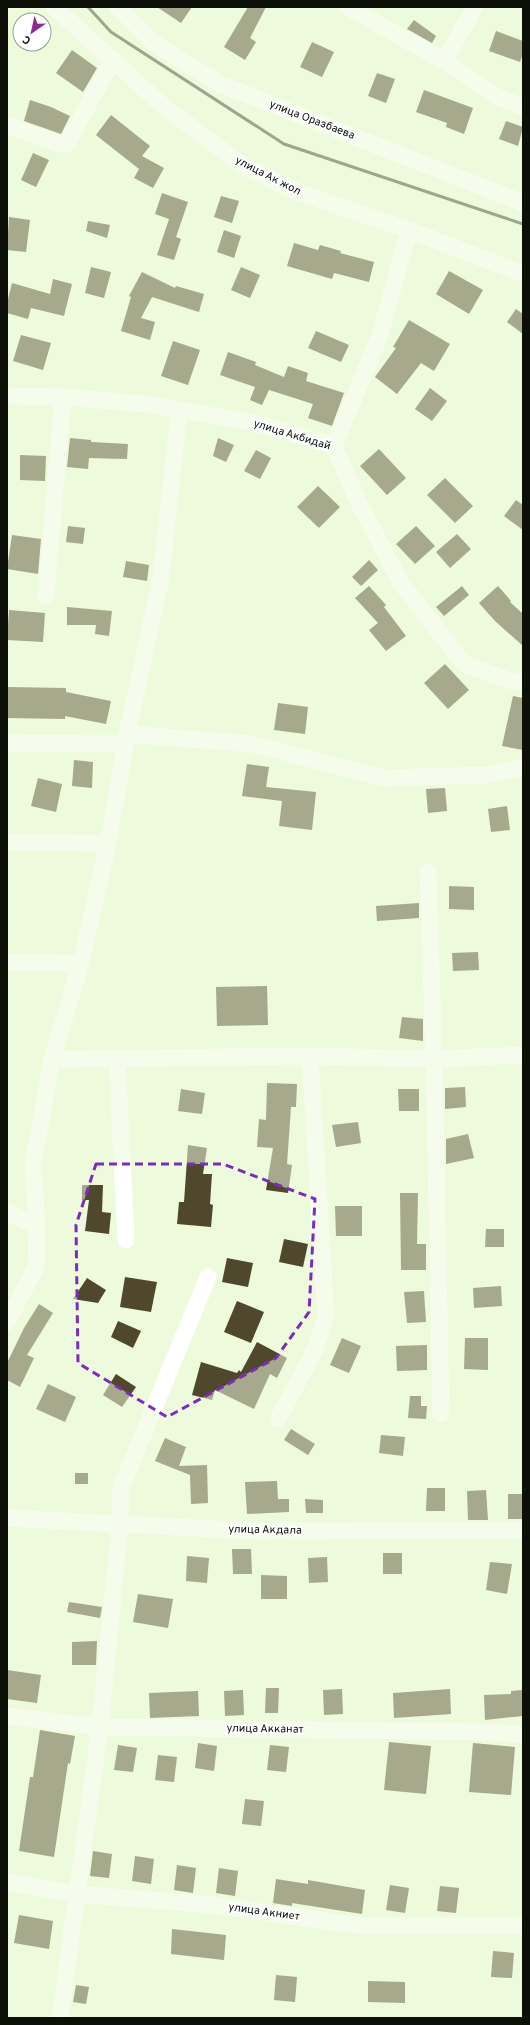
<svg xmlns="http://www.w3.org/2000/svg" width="530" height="2025" viewBox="0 0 530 2025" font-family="Overpass,sans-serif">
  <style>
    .building { fill: #50482d }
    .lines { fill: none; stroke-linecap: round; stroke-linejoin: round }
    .minor { stroke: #fff; stroke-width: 17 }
    .rail { stroke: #3a4032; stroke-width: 3 }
    .marked { fill: none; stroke: #7b2cbf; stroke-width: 3; stroke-dasharray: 8 5; stroke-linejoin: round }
    .labels { text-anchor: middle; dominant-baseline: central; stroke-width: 4; stroke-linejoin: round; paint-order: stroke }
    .street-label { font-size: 11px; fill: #0c1006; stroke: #fff }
  </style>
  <rect width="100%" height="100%" fill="#edfadb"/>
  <g class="building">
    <path d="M157 7H192L181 23Z"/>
    <path d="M248 7H266L250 38 256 42 245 60 224 47Z"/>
    <path d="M414 20 436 36 432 43 407 29Z"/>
    <path d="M496 31 523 41V53L520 62 489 51Z"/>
    <path d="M312 42 334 52 322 77 300 67Z"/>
    <path d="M72 50 97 68 83 92 56 73Z"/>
    <path d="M377 73 395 79 386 103 368 96Z"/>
    <path d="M424 90 473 108 464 134 446 127 447 123 416 112Z"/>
    <path d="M30 100 51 107 70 116 61 134 24 121Z"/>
    <path d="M111 115 150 146 142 156 164 168 153 188 134 178 139 169 96 135Z"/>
    <path d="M506 121 523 127 518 146 499 139Z"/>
    <path d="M33 153 49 160 36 187 21 180Z"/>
    <path d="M162 193 188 202 176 237 181 239 174 260 157 255 169 219 155 214Z"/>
    <path d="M221 196 239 201 232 223 214 217Z"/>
    <path d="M9 217 30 220 26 252 7 250Z"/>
    <path d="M88 221 110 225 107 238 86 231Z"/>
    <path d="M224 230 241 236 234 258 217 252Z"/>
    <path d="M294 243 318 250 320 245 341 251 340 253 374 262 369 282 334 273 332 279 287 266Z"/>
    <path d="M91 267 111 272 104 298 85 293Z"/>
    <path d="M241 267 260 275 250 298 231 290Z"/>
    <path d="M449 271 483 290 469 314 436 294Z"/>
    <path d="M142 272 175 288 176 286 204 294 199 312 152 297 141 318 155 322 150 340 121 331 131 297 129 296Z"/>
    <path d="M53 279 72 284 64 316 31 308 28 319 7 313V303L12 283 50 294Z"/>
    <path d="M516 309 523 314V334L507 322Z"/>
    <path d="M409 320 450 344 434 371 421 363 397 394 375 377 396 348 393 347Z"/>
    <path d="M316 331 349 345 341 362 308 348Z"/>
    <path d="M21 335 51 343 43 370 13 361Z"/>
    <path d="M173 341 200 350 188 385 161 376Z"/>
    <path d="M228 352 256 362 255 365 284 377 288 366 308 373 306 381 344 393 332 426 308 418 313 404 269 390 262 405 250 400 255 387 220 375Z"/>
    <path d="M430 388 447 401 432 421 415 409Z"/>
    <path d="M70 438 91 440V442L128 444 127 459 89 458 88 469 67 467Z"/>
    <path d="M218 438 234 445 226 462 213 456Z"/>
    <path d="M379 449 406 478 387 495 360 466Z"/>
    <path d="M256 450 271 458 260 479 244 471Z"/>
    <path d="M20 455 46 456 45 481 20 480Z"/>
    <path d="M445 478 473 506 455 523 427 495Z"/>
    <path d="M318 486 340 507 319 528 297 507Z"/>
    <path d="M516 500 523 505V530L504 516Z"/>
    <path d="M68 526 85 528 83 544 66 542Z"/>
    <path d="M416 526 435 546 415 564 396 544Z"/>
    <path d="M457 534 471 549 450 568 436 552Z"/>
    <path d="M12 535 41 539 38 574 7 569Z"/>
    <path d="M369 560 378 570 361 586 352 577Z"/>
    <path d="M126 561 149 565 147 581 123 577Z"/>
    <path d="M369 586 386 605 384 607 406 636 386 651 369 630 378 623 355 598Z"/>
    <path d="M462 586 469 595 444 616 436 607Z"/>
    <path d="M498 586 511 601 510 602 523 614V646L495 621 479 603Z"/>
    <path d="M67 607 112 611 109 636 95 634 96 625H67Z"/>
    <path d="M9 610 45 613 43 642 7 640Z"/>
    <path d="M445 664 469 690 448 709 424 683Z"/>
    <path d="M7 687 66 688V692L111 701 106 724 65 716V719L7 718Z"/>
    <path d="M513 696 523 698V750L502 746Z"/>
    <path d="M278 703 308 707 305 734 274 730Z"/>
    <path d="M74 760 93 762 92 788 72 786Z"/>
    <path d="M247 764 269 767 266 787 316 792 312 830 279 826 282 801 242 796Z"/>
    <path d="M38 778 62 784 56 812 31 806Z"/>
    <path d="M445 788 447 811 428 813 426 789Z"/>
    <path d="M507 806 510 830 491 832 488 809Z"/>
    <path d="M449 886 474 887V910L449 909Z"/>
    <path d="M419 903V918L377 921 376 906Z"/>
    <path d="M478 952 479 970 453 971 452 953Z"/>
    <path d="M267 986 268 1025 217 1026 216 987Z"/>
    <path d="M402 1017 423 1019V1041L399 1038Z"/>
    <path d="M267 1083 297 1084 296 1107H291L287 1164 292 1165 288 1193 266 1190 273 1148 257 1147 259 1119 266 1120Z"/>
    <path d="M465 1087 466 1107 445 1109V1088Z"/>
    <path d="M181 1089 205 1093 202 1114 178 1111Z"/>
    <path d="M398 1089H419V1111H399Z"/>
    <path d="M358 1122 361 1143 336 1147 332 1125Z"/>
    <path d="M468 1134 474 1158 446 1164V1139Z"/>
    <path d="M188 1145 207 1148 203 1174H212L210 1204 213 1205 211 1227 177 1224 179 1202H184Z"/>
    <path d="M82 1185H103L102 1212 111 1213 109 1234 85 1231 89 1200H82Z"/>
    <path d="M400 1193H418L417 1244H426V1270H401Z"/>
    <path d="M335 1206H362V1236H336Z"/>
    <path d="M486 1229H504V1247H485Z"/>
    <path d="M284 1239 308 1244 303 1267 279 1262Z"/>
    <path d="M227 1258 253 1263 248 1287 222 1282Z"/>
    <path d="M125 1277 157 1282 151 1312 120 1307Z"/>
    <path d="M87 1278 106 1290 98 1303 73 1299Z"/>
    <path d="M501 1286 502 1306 474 1308 473 1288Z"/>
    <path d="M424 1291 426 1322 407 1323 404 1292Z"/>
    <path d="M237 1301 264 1312 251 1343 224 1332Z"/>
    <path d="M39 1304 53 1313 27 1355 34 1358 20 1387 7 1380V1363L24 1328Z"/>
    <path d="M118 1321 141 1331 133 1348 111 1337Z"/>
    <path d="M342 1338 361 1346 349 1373 330 1365Z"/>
    <path d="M465 1338H488V1370L464 1369Z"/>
    <path d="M257 1342 287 1358 277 1378 270 1374 254 1409 215 1390 212 1400 192 1395 201 1362 237 1373 239 1370 241 1372Z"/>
    <path d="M427 1345V1370L397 1371 396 1346Z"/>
    <path d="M116 1374 136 1387 122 1407 103 1395Z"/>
    <path d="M48 1384 76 1397 65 1422 36 1409Z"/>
    <path d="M410 1396H421V1406H427L426 1419 408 1418Z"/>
    <path d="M291 1429 315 1444 308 1455 284 1440Z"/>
    <path d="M381 1435 405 1437 403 1456 379 1453Z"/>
    <path d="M165 1438 186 1447 179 1466 207 1465 208 1503 191 1504 190 1475 155 1461Z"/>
    <rect x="75" y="1473" width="13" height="11"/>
    <path d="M277 1481 278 1499H289V1512L247 1514 245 1482Z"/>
    <path d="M427 1488H445V1511H426Z"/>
    <path d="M486 1490 488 1520H468L467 1491Z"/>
    <rect x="508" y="1494" width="15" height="25"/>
    <path d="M305 1499 323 1500V1513H306Z"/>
    <path d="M232 1549H251L252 1574H233Z"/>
    <rect x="383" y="1553" width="19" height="21"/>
    <path d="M187 1556 209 1558 207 1583 186 1581Z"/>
    <path d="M327 1557 328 1582 309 1583 308 1558Z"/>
    <path d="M490 1562 512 1564 507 1594 486 1590Z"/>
    <path d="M261 1575 287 1576V1599H261Z"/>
    <path d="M138 1594 173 1599 168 1628 133 1622Z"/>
    <path d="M69 1602 102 1607 100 1618 67 1612Z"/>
    <path d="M97 1641 96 1665H72V1642Z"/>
    <path d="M7 1670 41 1675 37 1703 7 1699Z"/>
    <path d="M266 1688H279L278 1713H265Z"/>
    <path d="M342 1689 343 1714 324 1715 323 1690Z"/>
    <path d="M450 1689 451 1714 394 1718 393 1693Z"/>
    <path d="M243 1690 244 1715 225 1716 224 1691Z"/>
    <path d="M523 1690V1716L485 1720 484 1695 511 1694V1691Z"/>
    <path d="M198 1691 199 1716 150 1718 149 1693Z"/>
    <path d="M40 1730 75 1736 70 1764 68 1763 54 1857 19 1851 30 1777H33Z"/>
    <path d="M389 1742 431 1746 426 1794 384 1790Z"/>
    <path d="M198 1743 217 1746 214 1771 195 1768Z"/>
    <path d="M473 1743 515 1747 511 1795 469 1792Z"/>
    <path d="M118 1745 137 1748 133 1772 114 1770Z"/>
    <path d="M270 1745 289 1747 286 1772 267 1770Z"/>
    <path d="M158 1755 177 1757 174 1782 155 1780Z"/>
    <path d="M245 1799 264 1801 261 1826 242 1824Z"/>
    <path d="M93 1851 112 1854 109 1878 90 1876Z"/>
    <path d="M135 1856 154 1859 151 1884 132 1881Z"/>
    <path d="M177 1865 196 1868 193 1893 174 1890Z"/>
    <path d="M219 1868 238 1871 235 1896 216 1893Z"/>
    <path d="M276 1879 308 1884V1880L365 1890 362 1914 292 1903V1906L273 1903Z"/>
    <path d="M390 1885 409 1888 405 1913 386 1910Z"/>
    <path d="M440 1886 459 1888 456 1913 437 1911Z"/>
    <path d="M19 1915 53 1921 49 1949 14 1943Z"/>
    <path d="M172 1929 226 1935 224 1960 171 1954Z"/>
    <path d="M493 1951 514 1953 512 1978 491 1977Z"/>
    <path d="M276 1975 297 1977 295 2002 274 2000Z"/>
    <path d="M368 1981 405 1982V2003L368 2002Z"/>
    <path d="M76 1985 89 1987 86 2004 73 2002Z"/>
  </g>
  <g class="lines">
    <g class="minor">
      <path d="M54 7 162 105 242 165 300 193 409 230 523 274"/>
      <path d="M118 7 155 44 220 84 523 203"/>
      <path d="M348 7 444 61 496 96 523 107"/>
      <path d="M444 61 475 7"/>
      <path d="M7 125 59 144H67L113 59"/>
      <path d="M7 396 63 397 146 404 254 423 334 446 359 503 401 583 464 664 511 681 523 682"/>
      <path d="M334 446 380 335 409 230"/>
      <path d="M46 596 63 397"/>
      <path d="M127 734 252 744 384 778 487 775 523 767"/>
      <path d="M7 743 125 744"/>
      <path d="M7 842 108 843"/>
      <path d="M428 872 434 1059 441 1414"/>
      <path d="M7 962 81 963"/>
      <path d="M117 1058 126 1240"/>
      <path d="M52 1059 310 1056 434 1059 523 1055"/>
      <path d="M7 1212 37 1226"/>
      <path d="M7 1322 36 1267 37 1226 33 1164 52 1059 81 963 108 843 127 734 161 578 179 411"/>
      <path d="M278 1419 315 1350 326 1316 310 1056"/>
      <path d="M7 1518 252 1531 523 1530"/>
      <path d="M7 1716 100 1727 492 1732 523 1735"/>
      <path d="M7 1882 77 1894 212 1905 363 1926H523"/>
      <path d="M60 2018 100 1727 120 1524 121 1488 208 1277"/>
    </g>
    <path class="rail" d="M88 7 111 32 284 144 523 224"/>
  </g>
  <path d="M0 0H530V2025H0ZM96 1164H223L315 1199 309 1312 276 1358 167 1417 78 1363 76 1225Z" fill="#edfadb" fill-opacity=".55" fill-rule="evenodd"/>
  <path class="marked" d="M96 1164H223L315 1199 309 1312 276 1358 167 1417 78 1363 76 1225Z"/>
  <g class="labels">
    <g class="street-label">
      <text transform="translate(312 120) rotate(21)">улица Оразбаева</text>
      <text transform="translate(268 176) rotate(27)">улица Ак жол</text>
      <text transform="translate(292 435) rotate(17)">улица Акбидай</text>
      <text transform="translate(265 1530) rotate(1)">улица Акдала</text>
      <text transform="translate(265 1729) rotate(1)">улица Акканат</text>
      <text transform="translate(264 1912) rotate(8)">улица Акниет</text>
    </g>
  </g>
  <rect width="530" height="2025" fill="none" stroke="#0c1006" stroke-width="16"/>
  <g transform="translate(32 32) rotate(214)"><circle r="19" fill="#ffffff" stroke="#9e9f9b"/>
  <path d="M0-3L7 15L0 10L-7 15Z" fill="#8d2b92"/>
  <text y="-6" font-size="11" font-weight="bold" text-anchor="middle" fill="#0c1006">С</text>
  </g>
</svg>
